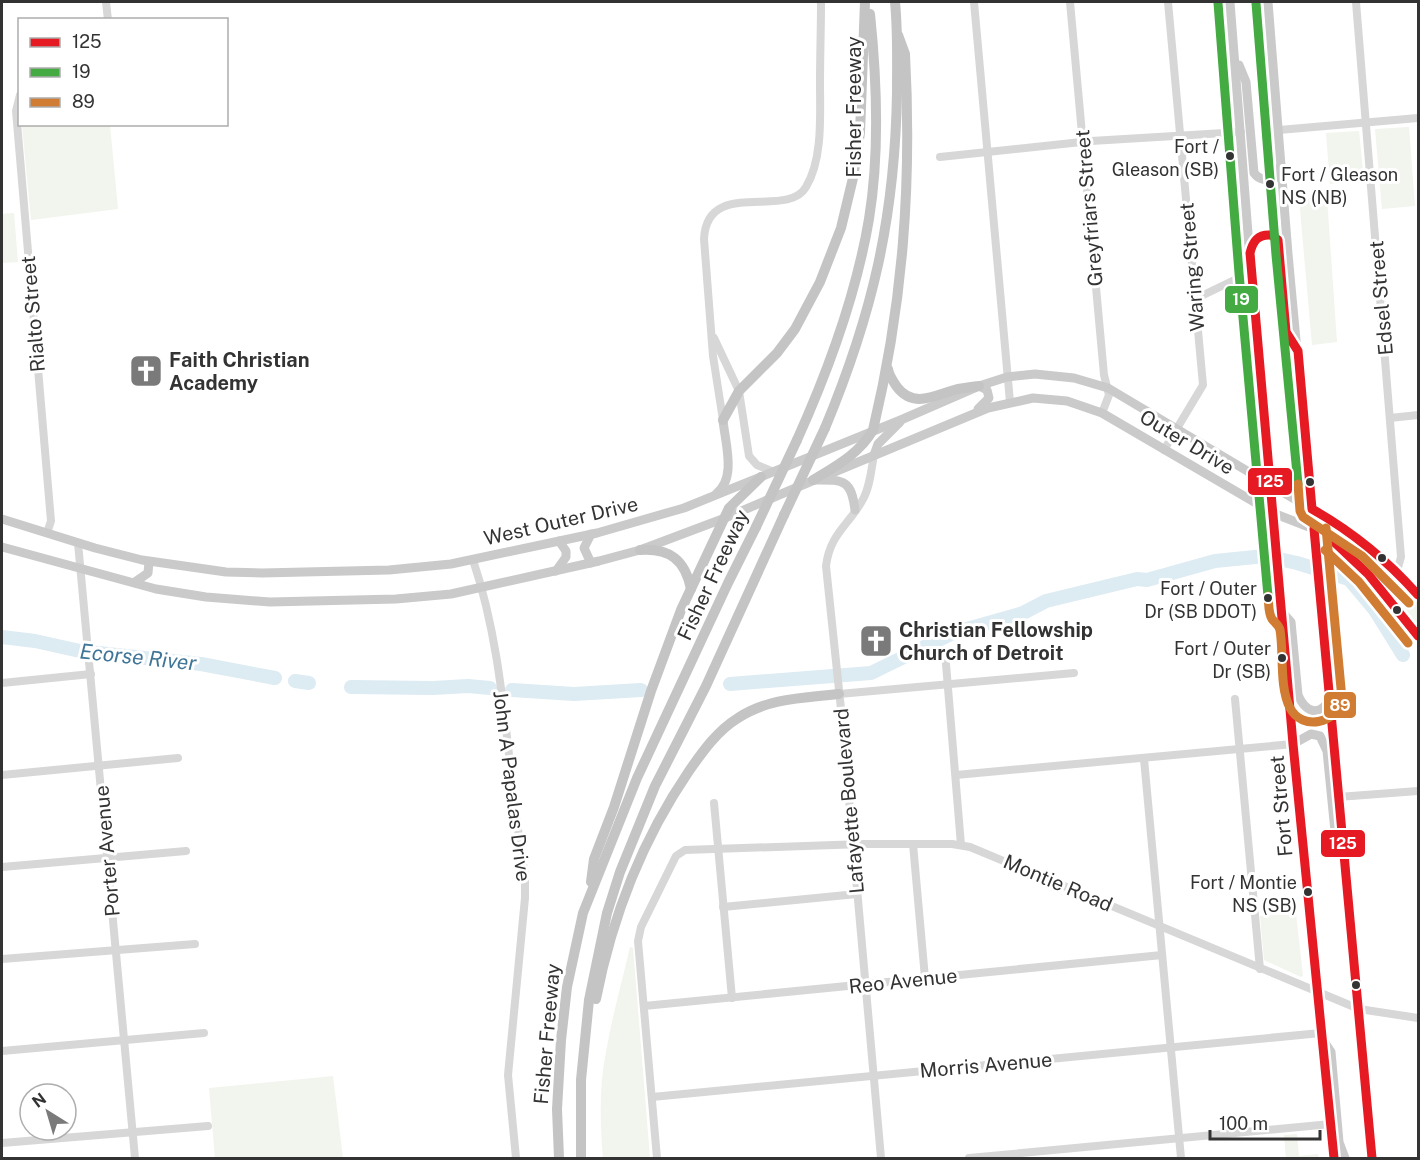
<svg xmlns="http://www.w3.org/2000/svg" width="1420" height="1160" viewBox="0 0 1420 1160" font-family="'Public Sans',sans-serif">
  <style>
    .green { fill: #f1f5ed }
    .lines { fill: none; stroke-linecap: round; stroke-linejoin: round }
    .river { stroke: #ddebf3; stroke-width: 14 }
    .minor { stroke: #d7d7d7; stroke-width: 8 }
    .major { stroke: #cacaca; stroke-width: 9 }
    .highway { stroke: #c4c4c4; stroke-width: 10 }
    .highway-bridge { stroke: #c4c4c4; stroke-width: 10 }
    .bus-1-casing { stroke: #fff; stroke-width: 14 }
    .bus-2-casing { stroke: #fff; stroke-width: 14 }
    .bus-3-casing { stroke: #fff; stroke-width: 14 }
    .bus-1 { stroke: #e51a23; stroke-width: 9 }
    .bus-2 { stroke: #44aa42; stroke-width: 9 }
    .bus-3 { stroke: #d07c32; stroke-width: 9 }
    .bus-dot { fill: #333; stroke: #fff; stroke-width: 2 }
    .labels { text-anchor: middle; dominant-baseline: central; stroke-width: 6; stroke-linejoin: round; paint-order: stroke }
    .bus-label { font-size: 18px; fill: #333; stroke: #fff; text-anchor: end }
    .street-label { font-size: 20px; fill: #333; stroke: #fff }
    .poi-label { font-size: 20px; font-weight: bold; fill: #333; stroke: #fff; text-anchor: start }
    .water-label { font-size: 21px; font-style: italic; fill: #3f7597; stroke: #fff }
    .line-badge { stroke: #fff; stroke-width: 2 }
    .badge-label { font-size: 16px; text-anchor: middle; font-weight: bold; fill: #fff }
  </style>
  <rect width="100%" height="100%" fill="#fff"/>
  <g class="green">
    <path d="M22 125H110L118 209 31 220Z"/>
    <path d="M1409 127 1415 206 1382 209 1375 129Z"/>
    <path d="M1359 131 1364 181 1330 184 1326 133Z"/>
    <path d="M1299 198H1327L1337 342 1312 345Z"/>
    <path d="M14 213 18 262 2 263V214Z"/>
    <path d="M1396 579 1400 580 1418 602V625L1389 588V584Z"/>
    <path d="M1296 913 1303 976 1301 977 1264 960 1260 916Z"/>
    <path d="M630 947 633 948 650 1158H603C600 1123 599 1087 606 1052 612 1017 622 982 630 947Z"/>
    <path d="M333 1076 343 1158H215L209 1088Z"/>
    <path d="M1297 1134 1299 1156 1318 1154 1319 1158H1286L1284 1135Z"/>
  </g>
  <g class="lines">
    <g class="river">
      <path d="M2 637 35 641 80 651 201 664 275 678"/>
      <path d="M295 681 309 683"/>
      <path d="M730 684 871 673 953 633 1023 613 1046 601 1137 579 1147 580 1215 561 1265 556 1297 563 1349 579 1375 610 1403 655"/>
      <path d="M351 687 433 688 468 686 490 688"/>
      <path d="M512 690 574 694 641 690"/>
    </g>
    <g class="minor">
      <path d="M106 2 108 20"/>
      <path d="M974 2 1010 402"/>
      <path d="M1070 2 1104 375 1109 395 1102 413"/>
      <path d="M1356 2 1401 557 1397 571 1380 587"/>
      <path d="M20 95 16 111 51 521 47 533"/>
      <path d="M1279 130 1418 118"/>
      <path d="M940 157 1091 141 1241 132"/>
      <path d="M1195 299 1251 272"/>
      <path d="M714 338 739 391 749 456 757 465 774 472"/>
      <path d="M1390 418 1418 415"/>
      <path d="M723 420 713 356 704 239C707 177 787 220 806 187 823 159 820 115 820 84 820 56 821 29 821 2"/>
      <path d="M1164 450 1203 385 1168 2"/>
      <path d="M874 455C871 470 870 488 862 501 848 526 830 534 826 566L841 709 881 1158"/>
      <path d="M78 543 135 1158"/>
      <path d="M473 560C507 661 506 771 525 875V898L508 1075 516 1158"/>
      <path d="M945 652 961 845"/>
      <path d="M2 683 91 674"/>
      <path d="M839 694 1074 673"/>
      <path d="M1235 699 1260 969"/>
      <path d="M1144 759 1181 1158"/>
      <path d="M2 775 178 758"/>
      <path d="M956 775 1293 744"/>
      <path d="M1338 797 1418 791"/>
      <path d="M714 803 732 998"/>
      <path d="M913 844 925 978"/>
      <path d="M2 867 186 851"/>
      <path d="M723 907 857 894"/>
      <path d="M2 959 195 944"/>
      <path d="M644 1006 1162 955"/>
      <path d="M2 1051 204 1033"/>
      <path d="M652 1097 1321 1033"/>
      <path d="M2 1143 208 1126"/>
      <path d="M657 1158 638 941 641 927 676 856 685 850 863 844H952L970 847 1359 1009 1418 1018"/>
      <path d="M969 1158 1331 1124"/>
    </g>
    <g class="major">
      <path d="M1230 2 1251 272 1270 486 1278 558 1293 744 1334 1158"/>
      <path d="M1268 2 1288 254 1372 1158"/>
      <path d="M1239 65 1246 82 1254 173C1260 181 1266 180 1275 178L1281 165"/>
      <path d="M1250 251C1253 239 1259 233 1271 235L1278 240 1286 332 1296 349"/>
      <path d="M978 409 989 398 987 390 979 386"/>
      <path d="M874 455 878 444 900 422"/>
      <path d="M832 473 988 408 1033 398 1067 401 1102 413 1273 513 1314 529 1327 537 1359 563 1396 606 1418 636"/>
      <path d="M813 480C843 480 851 478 855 510"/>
      <path d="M716 494C737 478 725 443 723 420"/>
      <path d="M2 519 95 548 142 560 226 572 262 573 389 570 451 564 597 533 684 508 903 419 979 386 1007 377 1035 374 1074 378 1108 388 1358 537 1380 554 1418 595"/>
      <path d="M591 534 584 548 591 563"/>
      <path d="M2 547 156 589 206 597 270 602 396 599 451 594 599 561 640 550 725 518 819 478"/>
      <path d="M556 571 566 557V551L559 541"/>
      <path d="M135 582 148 573 149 562"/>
      <path d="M1282 612 1291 622 1298 695C1306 713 1319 717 1330 699"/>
      <path d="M1293 744 1311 734 1320 736 1327 751 1335 831 1341 851"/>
      <path d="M1323 1040 1331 1052 1339 1142 1345 1158"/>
    </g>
    <g class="highway">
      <path d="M888 369C889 376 893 381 897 387 913 408 934 396 954 390 962 388 971 387 979 386"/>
      <path d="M723 420 739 391 777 353 795 329 820 282 841 228 853 178 860 133 865 2"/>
      <path d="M825 428C873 313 895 217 897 92 897 62 898 32 895 2"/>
      <path d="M797 440C829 369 856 296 869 219 880 152 877 81 870 14"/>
      <path d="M813 480C836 466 859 454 873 430 903 304 912 184 905 54L898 35"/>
      <path d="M640 550C670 548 685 560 691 589"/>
      <path d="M591 882 594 859 614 807 651 691 681 610 729 508 761 477"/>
      <path d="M596 999C612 917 642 840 689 771 703 751 717 731 738 718 768 698 805 698 839 694"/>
      <path d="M559 1158 557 1109 561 1040 567 987 583 913 637 778 728 583 756 527"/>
      <path d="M581 1158V1080L589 1000 607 913 620 872 655 786 706 686 784 515"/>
    </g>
    <g class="highway-bridge">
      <path d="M784 515 825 428"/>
      <path d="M756 527 797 440"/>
    </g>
    <defs>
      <g id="bus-1">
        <path d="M1314 529 1372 1158"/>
        <path d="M1333 541 1368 574 1418 636"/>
        <path d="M1334 1158 1293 744 1250 253C1253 241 1258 234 1271 235L1278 240 1286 332 1298 351 1312 509C1353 532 1387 560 1418 595"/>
      </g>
      <g id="bus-2">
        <path d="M1218 3 1239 273 1268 596"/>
        <path d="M1256 3 1276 255 1298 484"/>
      </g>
      <g id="bus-3">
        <path d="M1298 484 1300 511 1303 517 1362 556 1409 603"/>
        <path d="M1325 550 1359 582 1408 643"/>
        <path d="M1268 596C1269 603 1268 613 1272 619 1275 623 1279 625 1280 630 1284 653 1279 687 1290 708 1302 731 1337 724 1342 699L1326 528"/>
      </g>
    </defs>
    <use href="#bus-1" class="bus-1-casing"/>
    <use href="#bus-2" class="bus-2-casing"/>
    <use href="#bus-3" class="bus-3-casing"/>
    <use href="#bus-1" class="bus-1"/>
    <use href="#bus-2" class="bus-2"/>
    <use href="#bus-3" class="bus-3"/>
  </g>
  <defs>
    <symbol id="church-square" viewBox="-11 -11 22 22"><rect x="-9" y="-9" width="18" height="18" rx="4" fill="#7a7a7a" stroke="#fff"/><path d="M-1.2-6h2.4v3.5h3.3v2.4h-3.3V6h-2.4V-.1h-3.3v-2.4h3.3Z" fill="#fff"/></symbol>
  </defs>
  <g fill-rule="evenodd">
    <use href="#church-square" x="127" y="352" width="38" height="38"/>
    <use href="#church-square" x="857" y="622" width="38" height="38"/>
  </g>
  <g class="bus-dot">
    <circle cx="1230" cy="156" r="5"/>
    <circle cx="1270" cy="184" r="5"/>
    <circle cx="1310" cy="482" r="5"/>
    <circle cx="1382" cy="558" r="5"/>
    <circle cx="1268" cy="598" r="5"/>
    <circle cx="1397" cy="610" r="5"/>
    <circle cx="1282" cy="658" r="5"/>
    <circle cx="1308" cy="892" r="5"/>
    <circle cx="1356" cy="985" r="5"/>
  </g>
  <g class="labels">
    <g class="bus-label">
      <text x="1219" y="146">Fort /<tspan x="1219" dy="23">Gleason (SB)</tspan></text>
      <text x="1281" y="174" text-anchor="start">Fort / Gleason<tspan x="1281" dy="23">NS (NB)</tspan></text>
      <text x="1257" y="588">Fort / Outer<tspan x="1257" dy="23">Dr (SB DDOT)</tspan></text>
      <text x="1271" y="648">Fort / Outer<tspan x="1271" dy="23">Dr (SB)</tspan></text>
      <text x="1297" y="882">Fort / Montie<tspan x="1297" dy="23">NS (SB)</tspan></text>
    </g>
    <g class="street-label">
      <text transform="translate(854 107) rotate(-90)">Fisher Freeway</text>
      <text transform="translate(1089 208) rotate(-95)">Greyfriars Street</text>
      <text transform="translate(1192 267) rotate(-95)">Waring Street</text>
      <text transform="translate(1381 298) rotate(-95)">Edsel Street</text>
      <text transform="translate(33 314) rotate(-95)">Rialto Street</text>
      <text transform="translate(1187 442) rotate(31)">Outer Drive</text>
      <text transform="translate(561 521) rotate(-13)">West Outer Drive</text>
      <text transform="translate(713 575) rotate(-65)">Fisher Freeway</text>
      <text transform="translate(512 786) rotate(83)">John A Papalas Drive</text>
      <text transform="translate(849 801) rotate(-95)">Lafayette Boulevard</text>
      <text transform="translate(1281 806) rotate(-95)">Fort Street</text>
      <text transform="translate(107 851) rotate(-95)">Porter Avenue</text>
      <text transform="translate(1058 883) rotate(23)">Montie Road</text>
      <text transform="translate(903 981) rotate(-6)">Reo Avenue</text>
      <text transform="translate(547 1034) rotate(-85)">Fisher Freeway</text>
      <text transform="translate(986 1065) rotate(-5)">Morris Avenue</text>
    </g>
    <g class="poi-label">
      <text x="169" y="360">Faith Christian<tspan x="169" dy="23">Academy</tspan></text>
      <text x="899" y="630">Christian Fellowship<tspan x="899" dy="23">Church of Detroit</tspan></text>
    </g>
    <g class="water-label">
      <text transform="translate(138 657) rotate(6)">Ecorse River</text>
    </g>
  </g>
  <g class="line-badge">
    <rect x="1224" y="285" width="35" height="29" rx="6" fill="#44aa42"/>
    <rect x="1247" y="467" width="46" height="29" rx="6" fill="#e51a23"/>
    <rect x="1323" y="691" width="34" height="28" rx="6" fill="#d07c32"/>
    <rect x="1320" y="829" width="46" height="29" rx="6" fill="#e51a23"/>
  </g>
  <g class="badge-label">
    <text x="1241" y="305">19</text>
    <text x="1270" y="487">125</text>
    <text x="1340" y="711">89</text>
    <text x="1343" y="849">125</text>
  </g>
  <rect width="1420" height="1160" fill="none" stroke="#333333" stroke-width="6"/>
  <rect x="18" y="18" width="210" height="108" fill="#ffffff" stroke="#adadad" stroke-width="1.5"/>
  <rect x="30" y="38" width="30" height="9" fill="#e51a23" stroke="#adadad" stroke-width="1.5"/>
  <text x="72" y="48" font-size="18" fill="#333333">125</text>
  <rect x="30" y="68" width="30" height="9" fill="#44aa42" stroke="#adadad" stroke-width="1.5"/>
  <text x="72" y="78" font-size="18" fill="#333333">19</text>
  <rect x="30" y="98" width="30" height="9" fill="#d07c32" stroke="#adadad" stroke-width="1.5"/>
  <text x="72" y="108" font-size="18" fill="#333333">89</text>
  <g transform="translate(48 1112) rotate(323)"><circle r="28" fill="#ffffff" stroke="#adadad" stroke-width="1.5"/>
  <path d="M0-4.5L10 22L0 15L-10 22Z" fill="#7a7a7a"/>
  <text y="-9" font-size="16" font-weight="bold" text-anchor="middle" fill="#333333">N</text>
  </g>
  <path d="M1210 1130v9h110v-9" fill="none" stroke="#333333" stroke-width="3"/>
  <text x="1219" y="1130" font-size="18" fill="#333333" stroke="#ffffff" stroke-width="4.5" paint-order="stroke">100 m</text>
</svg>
